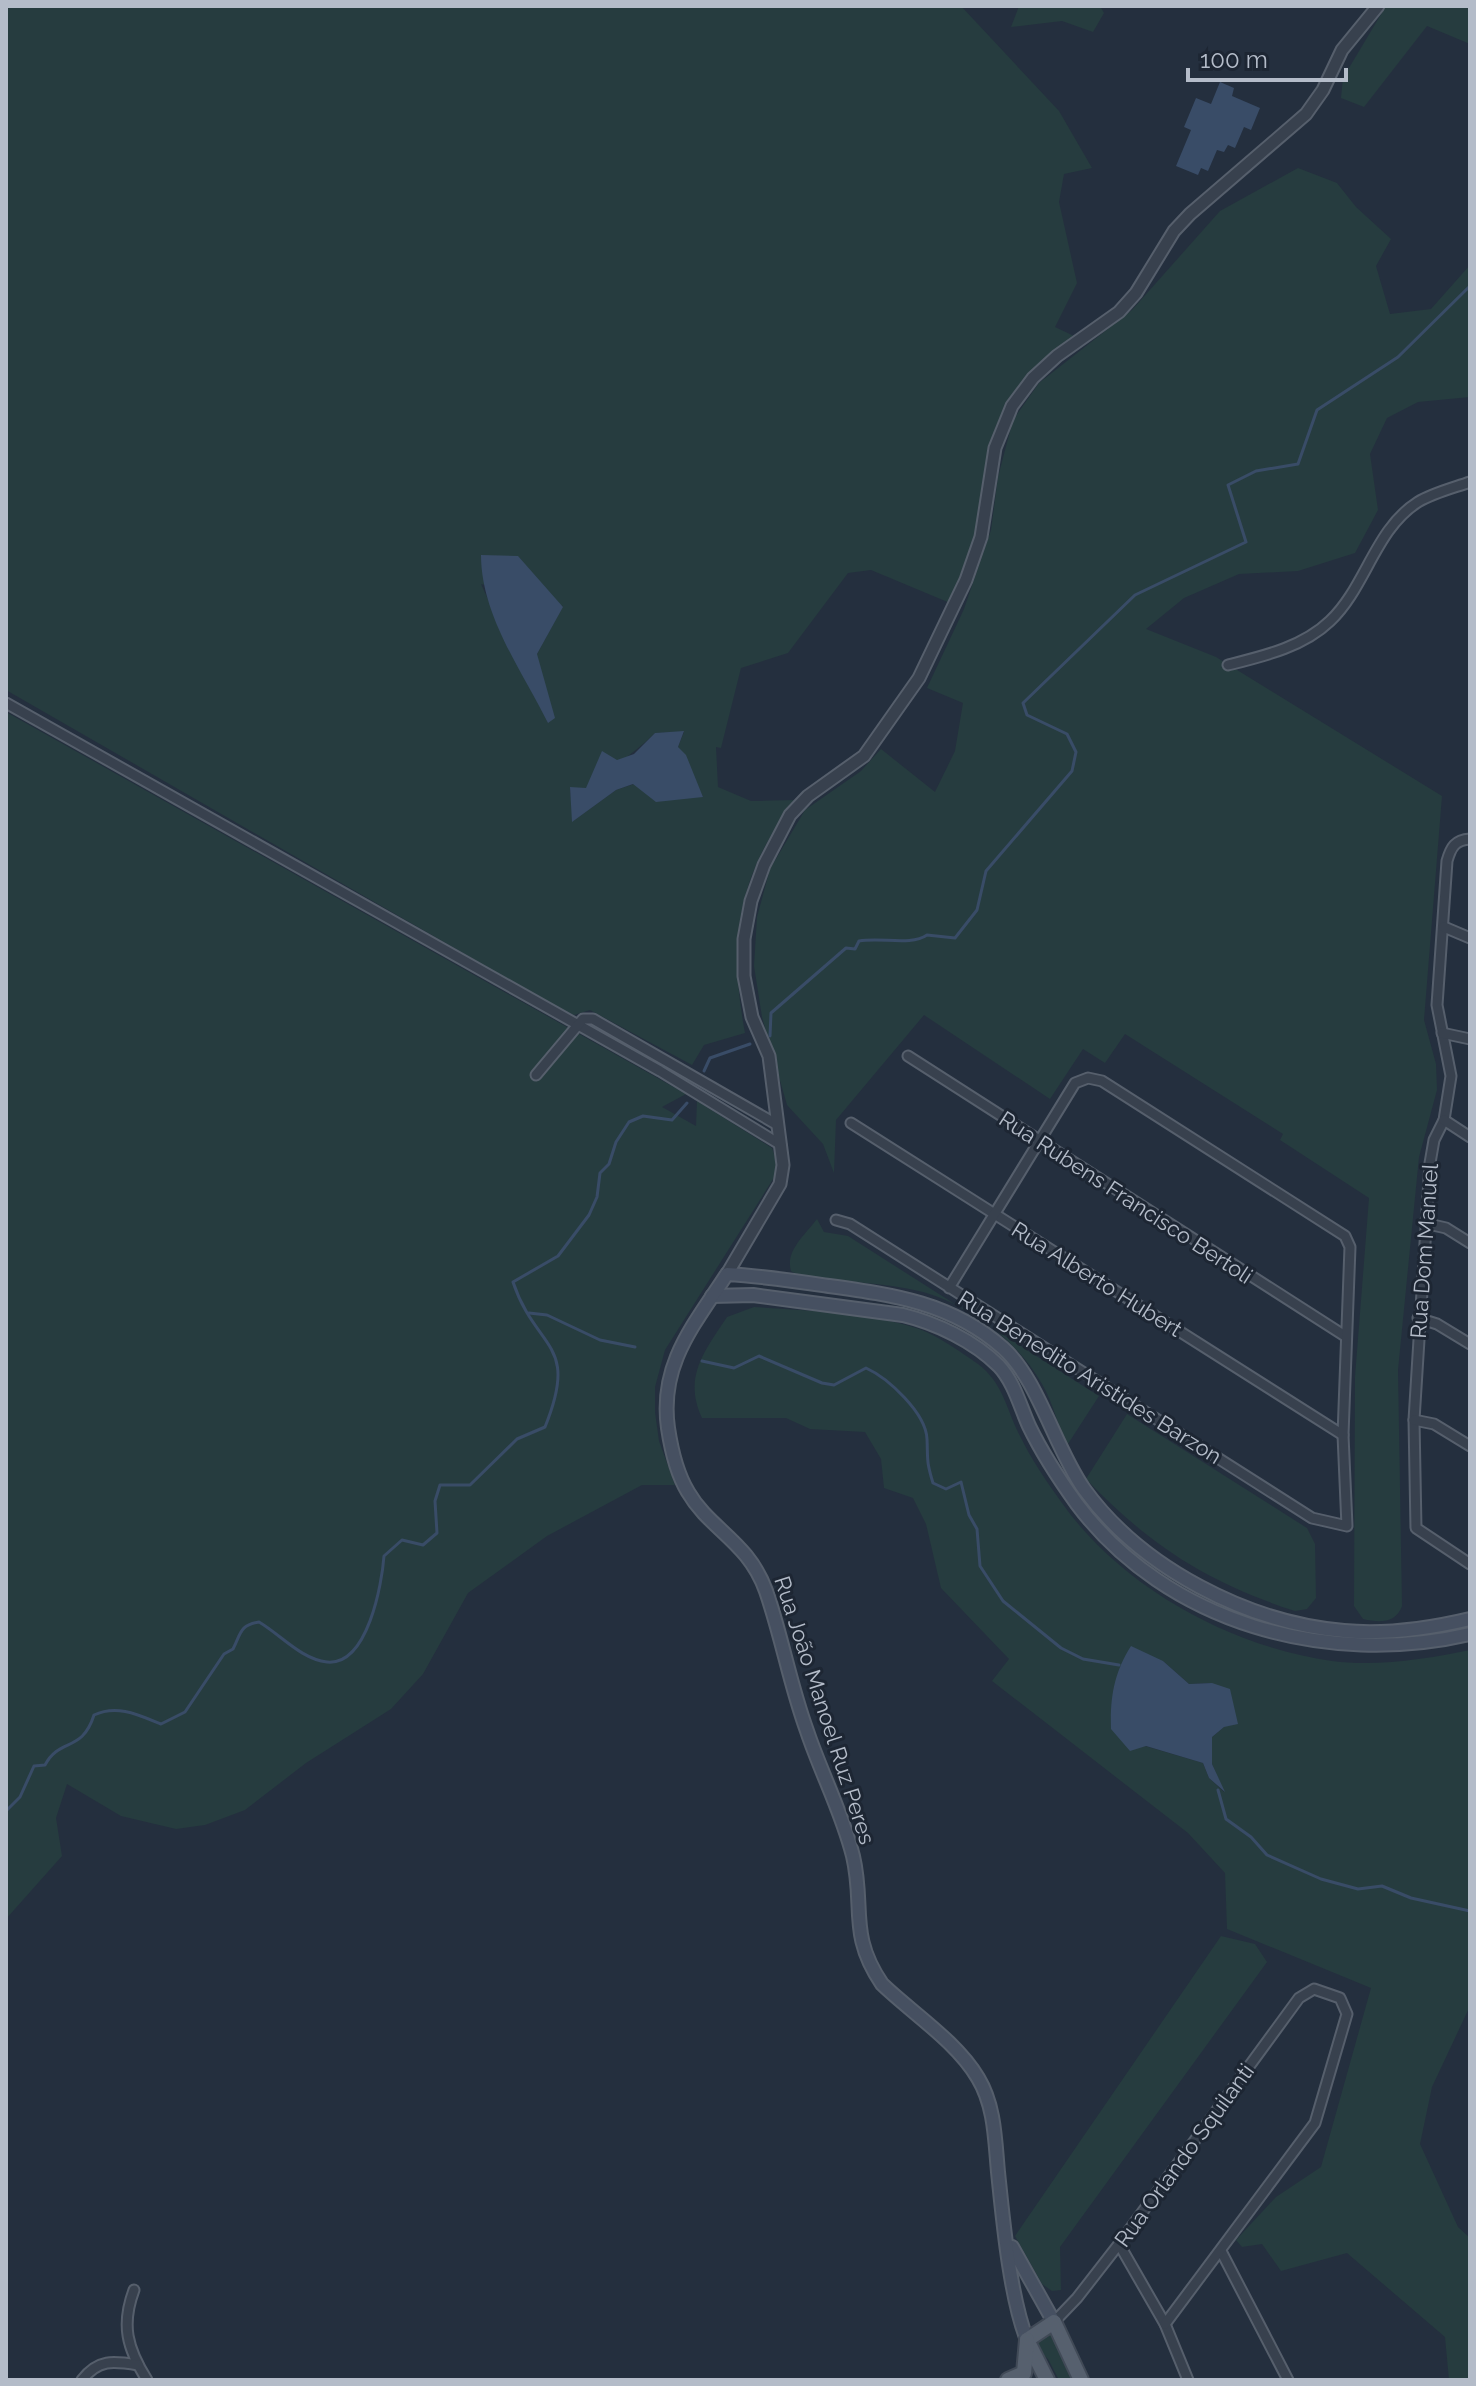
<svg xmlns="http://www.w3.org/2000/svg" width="1476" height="2386" viewBox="0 0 1476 2386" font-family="Raleway,sans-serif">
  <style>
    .green { fill: #263c3f; fill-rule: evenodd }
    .water { fill: #394c67 }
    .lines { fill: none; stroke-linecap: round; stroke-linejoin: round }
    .stream { stroke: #394c67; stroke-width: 3 }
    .minor-casing { stroke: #565f6c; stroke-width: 13 }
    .tertiary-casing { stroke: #565f6c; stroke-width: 15 }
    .secondary-casing { stroke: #565f6c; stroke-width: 16 }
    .primary-casing { stroke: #414a57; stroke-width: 18 }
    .minor { stroke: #38414e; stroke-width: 9 }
    .tertiary { stroke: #38414e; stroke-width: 11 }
    .secondary { stroke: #465061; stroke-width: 12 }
    .primary { stroke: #56606e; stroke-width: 14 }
    .labels { text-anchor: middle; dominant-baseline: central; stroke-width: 6; stroke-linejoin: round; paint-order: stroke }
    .street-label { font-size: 22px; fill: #b4bcc9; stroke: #1d2633 }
  </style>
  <rect width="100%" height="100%" fill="#242f3e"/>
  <g class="green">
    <path d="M6 6H961L1059 111 1092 168 1064 174 1059 202 1077 283 1055 327 1074 336 1028 374 996 426 984 476 979 523 950 603 871 570 848 573 788 653 741 668 721 748 716 747 718 787 751 801 796 800C737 874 728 942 745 1033L704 1045 692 1065 590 1010 574 1015 562 1010 6 690ZM481 584 563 606 537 654 503 632ZM684 732 678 747 703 797 634 784 616 790 573 821 570 788 586 789C609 768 634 754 655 733Z"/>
    <path d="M1019 6H1100L1104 13 1093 32 1062 21 1011 27Z"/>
    <path d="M1386 6H1470V44L1427 26 1364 107 1341 98 1343 78Z"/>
    <path d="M1298 168 1337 183 1356 207 1391 239 1376 266 1390 314 1431 309 1470 265V397L1418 402 1387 418 1370 454 1378 510 1355 553 1298 571 1239 574 1184 598 1146 629 1216 657 1442 796 1424 1020 1436 1064 1437 1090 1419 1157 1398 1370 1402 1606C1396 1623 1380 1623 1363 1619L1354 1606 1355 1377 1369 1198 1280 1140 1283 1134 1125 1034 1105 1063 1083 1049 1050 1099 924 1015 836 1120 834 1173 823 1144 787 1105 762 1017 754 966 757 917 770 869 805 810 861 771 881 749 935 792 955 751 963 703 927 688 964 609 991 530 998 477 1013 420 1039 383 1132 310 1220 211Z"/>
    <path d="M6 712 686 1094 662 1107 696 1126 697 1101 772 1148 777 1163 775 1176 665 1350 655 1387V1412L659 1441 675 1485H642L547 1536 468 1593 423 1674 391 1709 306 1763 245 1810 205 1825 176 1829 121 1816 67 1784 56 1818 62 1856 6 1919Z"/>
    <path d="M817 1219 824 1232 848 1236 1099 1396 1066 1447C1059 1427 1053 1403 1042 1384 1018 1342 971 1305 923 1292 885 1282 841 1282 801 1277L791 1271C785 1251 805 1235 817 1219Z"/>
    <path d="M754 1307C806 1311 865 1312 916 1328 935 1334 961 1352 978 1364 1004 1384 1006 1409 1020 1436 1031 1459 1047 1482 1062 1503 1121 1587 1231 1647 1332 1661 1377 1667 1426 1659 1470 1650V2006L1432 2087 1420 2144 1458 2227 1470 2238V2380H1449L1445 2337 1347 2253 1281 2271 1262 2244 1242 2247 1236 2240 1276 2197 1321 2167 1371 1988 1227 1929 1225 1873 1188 1833 992 1681 1009 1659 941 1588 926 1524 913 1498 884 1488 881 1459 865 1432 810 1429 786 1418H702C683 1377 704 1352 727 1317ZM1163 1661 1189 1684 1212 1683 1224 1727 1212 1737V1764L1224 1792 1209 1778 1203 1763 1145 1746Z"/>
    <path d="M1127 1414 1307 1528 1315 1544 1316 1598 1307 1609 1295 1611C1208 1583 1149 1545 1086 1479Z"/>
    <path d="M1221 1936 1255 1944 1267 1962 1060 2247 1061 2290 1052 2291 1042 2284 1015 2236Z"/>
    <path d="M1048 2333 1052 2335 1073 2380H1059L1048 2359 1035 2347V2340Z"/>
  </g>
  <g class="water">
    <path d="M1220 82 1234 88 1232 96 1260 108 1251 130 1244 127 1235 148 1228 145 1224 152 1217 150 1208 171 1201 168 1198 175 1176 166 1191 130 1184 127 1196 98 1211 104Z"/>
    <path d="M481 555 518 556 563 607 537 654 555 718 548 723C522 671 481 615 481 555Z"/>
    <path d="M684 731 678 747 686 755 703 797 656 802 633 784 616 790 572 822 570 787 586 788 602 751 617 760 634 754 655 733Z"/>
    <path d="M1131 1646 1163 1661 1189 1684 1212 1683 1230 1689 1238 1724 1224 1727 1212 1737V1764L1225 1792 1209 1778 1203 1763 1146 1746 1130 1751 1111 1729C1110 1697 1114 1673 1131 1646Z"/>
  </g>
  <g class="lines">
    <g class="stream">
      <path d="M770 1036 771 1013 846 948 855 949 859 941C881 937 911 946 927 935L955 938 977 910 986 871 1072 771 1076 752 1067 734 1027 715 1023 703 1135 595 1246 542 1228 485 1256 471 1298 464 1317 410 1398 357 1470 286"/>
      <path d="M704 1071 710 1058 750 1044"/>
      <path d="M529 1313 547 1315 600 1340 635 1347"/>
      <path d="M702 1361 734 1368 759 1356 822 1383 834 1385 866 1368C888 1378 926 1413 927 1439 928 1460 926 1460 933 1483L946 1489 961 1482 969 1515 977 1529 980 1566 1003 1601 1061 1648 1083 1659 1119 1665"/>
      <path d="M1218 1790 1226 1819 1251 1837 1267 1855 1321 1879 1358 1889 1382 1886 1411 1898 1470 1911"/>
      <path d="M6 1811 20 1797 34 1766 45 1765C60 1737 82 1753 94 1715 117 1704 139 1715 161 1724L185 1712 224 1654 233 1649C241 1633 240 1625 259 1622 281 1635 301 1659 327 1662 368 1666 382 1583 384 1556L402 1540 423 1545 437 1533 435 1501 440 1485H470L517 1439 545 1427C580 1341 536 1351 513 1282L558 1256 589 1215 597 1197 600 1173 609 1164 616 1142 629 1122 643 1116 672 1120 687 1103"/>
    </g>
    <defs>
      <g id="minor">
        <path d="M1228 665C1264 656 1303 647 1330 621 1366 587 1375 529 1418 502 1433 493 1453 488 1470 482"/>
        <path d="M6 703 660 1071 781 1145"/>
        <path d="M1470 839C1455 840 1451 847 1447 861L1437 1005 1451 1076 1444 1120 1434 1140 1430 1163 1414 1420 1416 1528 1470 1564"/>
        <path d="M1444 927 1470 938"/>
        <path d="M1442 1033 1470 1039"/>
        <path d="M908 1056 1345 1336"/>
        <path d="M536 1075 583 1019H593L776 1124"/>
        <path d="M1444 1120 1470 1137"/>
        <path d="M851 1123 1343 1435"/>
        <path d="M836 1220 850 1224 1312 1518 1347 1526 1343 1435 1350 1247 1345 1236 1102 1081 1088 1078 1075 1083 949 1288"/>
        <path d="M1424 1223 1446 1228 1470 1243"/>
        <path d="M1418 1318 1437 1324 1470 1344"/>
        <path d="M1414 1420 1434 1424 1470 1446"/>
        <path d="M1119 2244 1165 2324 1188 2380"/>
        <path d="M1221 2251 1288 2380"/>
        <path d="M134 2290C121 2325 127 2348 147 2380"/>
        <path d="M1054 2322 1077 2298 1119 2244 1299 1998 1314 1989 1340 1998 1347 2014 1315 2123 1165 2324"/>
        <path d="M82 2380C98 2359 113 2361 138 2365"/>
      </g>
      <path id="tertiary" d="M727 1274 780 1184 783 1165 769 1056 752 1017 744 976V939L751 901 764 865 790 815 808 796 864 756 919 678 966 580 981 537 995 448 1012 406 1033 378 1057 356 1119 312 1136 293 1174 231 1190 214 1306 114 1323 90 1342 50 1378 6"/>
      <g id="secondary">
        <path d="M712 1296 753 1295 903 1315C936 1323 974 1341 999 1366 1014 1382 1020 1406 1029 1426 1042 1453 1059 1479 1077 1504 1167 1624 1328 1667 1470 1634"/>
        <path d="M1012 2247 1054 2322"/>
        <path d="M1027 2340C1010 2297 1003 2220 998 2172 995 2140 995 2106 978 2078 956 2041 912 2013 882 1984 848 1934 865 1907 853 1856 842 1812 821 1773 807 1731 790 1685 782 1637 766 1591 748 1541 710 1530 688 1492 677 1474 671 1448 668 1428 659 1364 694 1325 727 1274 762 1276 795 1281 829 1286 894 1295 952 1303 1003 1348 1038 1379 1055 1448 1084 1489 1141 1568 1248 1623 1344 1631 1387 1635 1428 1629 1470 1619"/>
      </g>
      <g id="primary">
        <path d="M1027 2340 1054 2322 1081 2380"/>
        <path d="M1029 2344 1047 2380"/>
        <path d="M1008 2380 1024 2373 1027 2340"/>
      </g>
    </defs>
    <use href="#minor" class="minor-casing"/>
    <use href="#tertiary" class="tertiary-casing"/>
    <use href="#secondary" class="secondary-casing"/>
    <use href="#primary" class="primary-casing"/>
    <use href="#minor" class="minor"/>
    <use href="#tertiary" class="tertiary"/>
    <use href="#secondary" class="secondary"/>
    <use href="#primary" class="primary"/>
  </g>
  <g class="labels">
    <g class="street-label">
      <text transform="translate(1126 1197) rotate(33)">Rua Rubens Francisco Bertoli</text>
      <text transform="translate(1424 1251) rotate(-86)">Rua Dom Manuel</text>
      <text transform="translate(1097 1279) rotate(32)">Rua Alberto Hubert</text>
      <text transform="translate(1090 1377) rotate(32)">Rua Benedito Aristides Barzon</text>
      <text transform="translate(825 1710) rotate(72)">Rua João Manoel Ruz Peres</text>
      <text transform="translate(1184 2155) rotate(-54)">Rua Orlando Squilanti</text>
    </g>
  </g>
  <rect width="1476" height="2386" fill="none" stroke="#b4bcc9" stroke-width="16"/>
  <path d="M1188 68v12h158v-12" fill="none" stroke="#b4bcc9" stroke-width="4"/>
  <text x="1200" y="68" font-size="24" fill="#b4bcc9" stroke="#1d2633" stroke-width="6" paint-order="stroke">100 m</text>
</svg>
